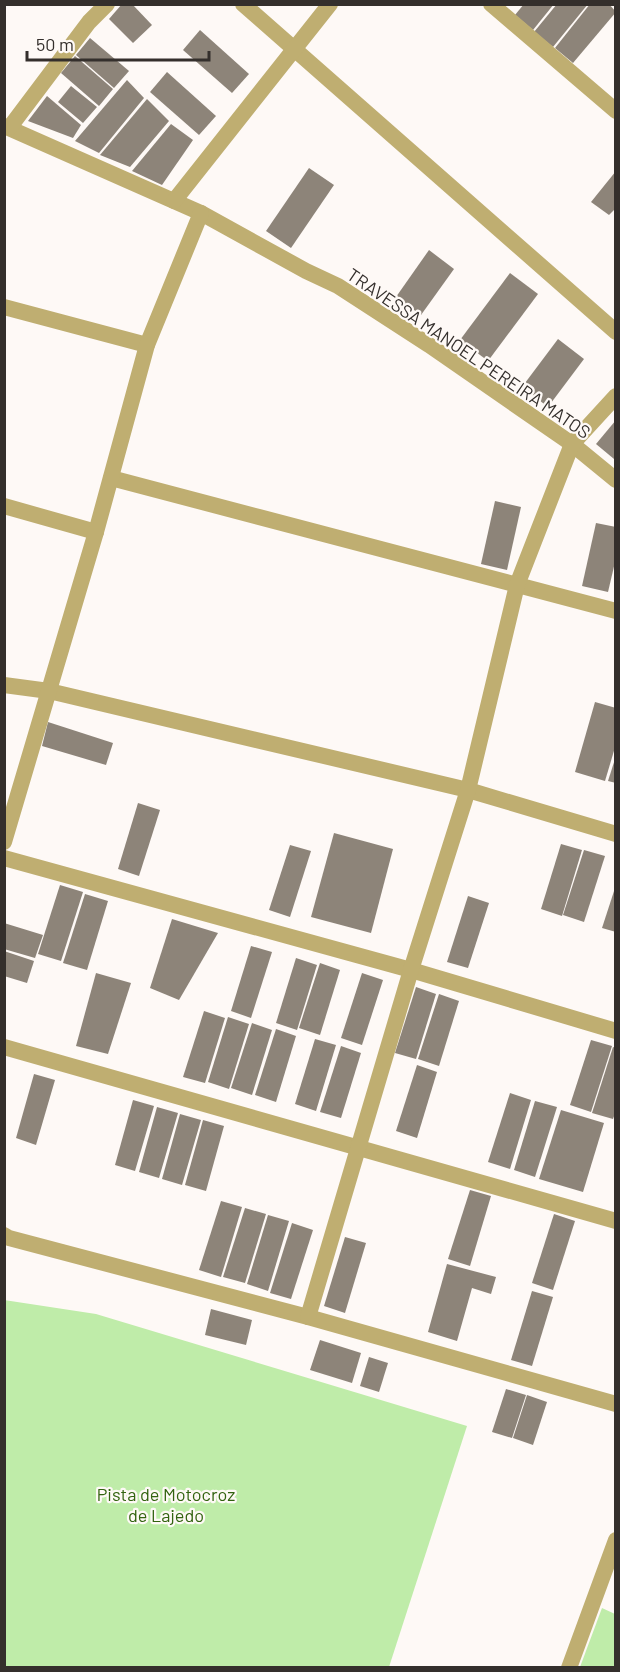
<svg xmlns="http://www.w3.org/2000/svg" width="620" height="1672" viewBox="0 0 620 1672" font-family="Barlow,sans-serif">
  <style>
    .green { fill: #bfeca9 }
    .building { fill: #8d8479 }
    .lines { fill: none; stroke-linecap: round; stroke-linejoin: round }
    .minor { stroke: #bfae71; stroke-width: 16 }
    .labels { text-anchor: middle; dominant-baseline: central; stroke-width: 4.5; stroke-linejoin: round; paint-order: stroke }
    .street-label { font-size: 18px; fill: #342f2c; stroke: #fef9f6 }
    .park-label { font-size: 18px; fill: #32630f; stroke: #fef9f6 }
  </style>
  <rect width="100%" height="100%" fill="#fef9f6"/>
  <g class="green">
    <path d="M4 1300 96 1314 467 1426 389 1667H5Z"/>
    <path d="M602 1608 615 1614V1667H580Z"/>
  </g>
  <g class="building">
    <path d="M122 4H132L152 25 133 43 109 19Z"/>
    <path d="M524 4H554L533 30 515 15Z"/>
    <path d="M557 4H588L553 47 534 32Z"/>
    <path d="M590 4H609L616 12 573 63 555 48Z"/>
    <path d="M200 30 249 74 232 93 183 50Z"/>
    <path d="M90 38 129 71 114 88 76 55Z"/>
    <path d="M75 56 113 89 99 106 61 73Z"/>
    <path d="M167 72 216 116 199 135 150 92Z"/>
    <path d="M127 80 144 98 99 153 75 141Z"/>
    <path d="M71 86 97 107 83 123 58 102Z"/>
    <path d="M47 96 81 125 73 138 28 121Z"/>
    <path d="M147 99 169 121 130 167 100 155Z"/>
    <path d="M171 124 193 140 162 185 132 171Z"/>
    <path d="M309 168 334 185 291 248 266 231Z"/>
    <path d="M616 171V208L609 215 591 202Z"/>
    <path d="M429 250 454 269 421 315 396 297Z"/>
    <path d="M510 273 538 294 488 361 460 340Z"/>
    <path d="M558 339 584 359 548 407 522 387Z"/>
    <path d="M616 420V457L614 459 596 444Z"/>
    <path d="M495 501 521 507 507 570 481 564Z"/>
    <path d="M596 523 616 527V558L608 592 582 586Z"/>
    <path d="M595 702 616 708V744L605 781 575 772Z"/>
    <path d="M48 722 113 743 106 765 42 746Z"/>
    <path d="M615 759 616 760V783L608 781Z"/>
    <path d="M138 803 160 810 139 876 118 869Z"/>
    <path d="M334 833 393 849 371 933 311 917Z"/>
    <path d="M561 844 582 850 562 916 541 909Z"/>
    <path d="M290 845 311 851 290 917 269 910Z"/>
    <path d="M584 850 605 856 584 922 563 915Z"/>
    <path d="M60 885 83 892 61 961 38 954Z"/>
    <path d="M615 888H616V932L602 928Z"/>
    <path d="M85 894 108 901 87 970 63 963Z"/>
    <path d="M468 896 489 903 468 968 447 962Z"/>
    <path d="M172 919 218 933 179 1000 150 988Z"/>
    <path d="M4 923 43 935 35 958 4 949Z"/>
    <path d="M251 946 272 952 251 1018 231 1011Z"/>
    <path d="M4 951 34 961 27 983 4 976Z"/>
    <path d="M296 958 317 965 297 1030 276 1023Z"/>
    <path d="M320 963 340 970 320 1035 299 1028Z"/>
    <path d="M96 973 131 983 108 1054 76 1046Z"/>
    <path d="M362 973 383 980 362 1045 341 1038Z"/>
    <path d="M416 987 436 994 416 1059 395 1053Z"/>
    <path d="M439 994 459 1001 439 1066 418 1059Z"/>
    <path d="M204 1011 225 1018 205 1083 183 1077Z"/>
    <path d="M228 1017 249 1024 229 1089 208 1082Z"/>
    <path d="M252 1023 272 1030 252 1095 231 1088Z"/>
    <path d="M276 1029 296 1036 276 1102 255 1095Z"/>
    <path d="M315 1039 336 1045 316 1111 295 1104Z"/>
    <path d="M591 1040 612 1046 591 1112 570 1105Z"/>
    <path d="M341 1046 361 1053 341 1118 320 1112Z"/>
    <path d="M613 1047 616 1048V1111L613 1119 592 1113Z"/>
    <path d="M417 1065 437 1072 417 1138 396 1131Z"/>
    <path d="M34 1074 55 1080 36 1145 16 1138Z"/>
    <path d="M510 1093 531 1100 510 1169 488 1162Z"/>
    <path d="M133 1100 154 1106 135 1171 115 1165Z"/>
    <path d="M535 1101 557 1107 535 1177 514 1170Z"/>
    <path d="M157 1107 178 1113 159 1178 139 1172Z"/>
    <path d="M561 1110 604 1123 583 1192 539 1179Z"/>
    <path d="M180 1114 201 1120 182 1185 162 1179Z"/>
    <path d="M203 1120 224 1126 206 1191 185 1185Z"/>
    <path d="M470 1190 491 1196 470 1266 448 1259Z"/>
    <path d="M221 1201 242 1207 221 1277 199 1270Z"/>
    <path d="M245 1208 266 1214 245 1283 223 1277Z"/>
    <path d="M554 1214 575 1221 553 1290 532 1283Z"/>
    <path d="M268 1215 289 1221 268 1291 247 1284Z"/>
    <path d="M292 1223 313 1230 291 1299 270 1293Z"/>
    <path d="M345 1237 366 1243 345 1313 324 1306Z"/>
    <path d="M447 1264 496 1277 491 1294 472 1288 457 1341 428 1332Z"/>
    <path d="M532 1291 553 1297 532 1366 511 1360Z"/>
    <path d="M211 1309 252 1320 246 1345 205 1335Z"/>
    <path d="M320 1340 361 1353 352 1383 310 1370Z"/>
    <path d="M369 1357 388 1363 379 1392 360 1386Z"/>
    <path d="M506 1389 526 1395 512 1438 492 1432Z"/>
    <path d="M527 1395 547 1402 533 1445 513 1438Z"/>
  </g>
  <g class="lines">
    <g class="minor">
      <path d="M243 4 616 332"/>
      <path d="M491 4 616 111"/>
      <path d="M4 126 201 213 306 271 338 286 429 345 572 444 616 480"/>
      <path d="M10 127 89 22 107 4"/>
      <path d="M174 201 330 4"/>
      <path d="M4 307 147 345"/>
      <path d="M111 478 616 611"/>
      <path d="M4 506 96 532"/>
      <path d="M4 685 49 691 468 790 616 834"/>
      <path d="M4 842 96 532 147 345 201 213"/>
      <path d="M4 858 411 970 616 1031"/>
      <path d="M4 1047 616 1221"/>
      <path d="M4 1235 9 1238 308 1317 616 1404"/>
      <path d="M308 1317 411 970 468 790 517 585 572 444 616 396"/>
      <path d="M569 1668 616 1540"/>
    </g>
  </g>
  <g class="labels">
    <g class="street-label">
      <text transform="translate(469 353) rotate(34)">TRAVESSA MANOEL PEREIRA MATOS</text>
    </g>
    <g class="park-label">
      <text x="166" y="1494">Pista de Motocroz<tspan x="166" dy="21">de Lajedo</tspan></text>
    </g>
  </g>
  <rect width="620" height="1672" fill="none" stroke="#342f2c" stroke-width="12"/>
  <path d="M27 51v9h182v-9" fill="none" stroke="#342f2c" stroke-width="3"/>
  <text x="36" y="51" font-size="18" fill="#342f2c" stroke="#fef9f6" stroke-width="4.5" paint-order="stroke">50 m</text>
</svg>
